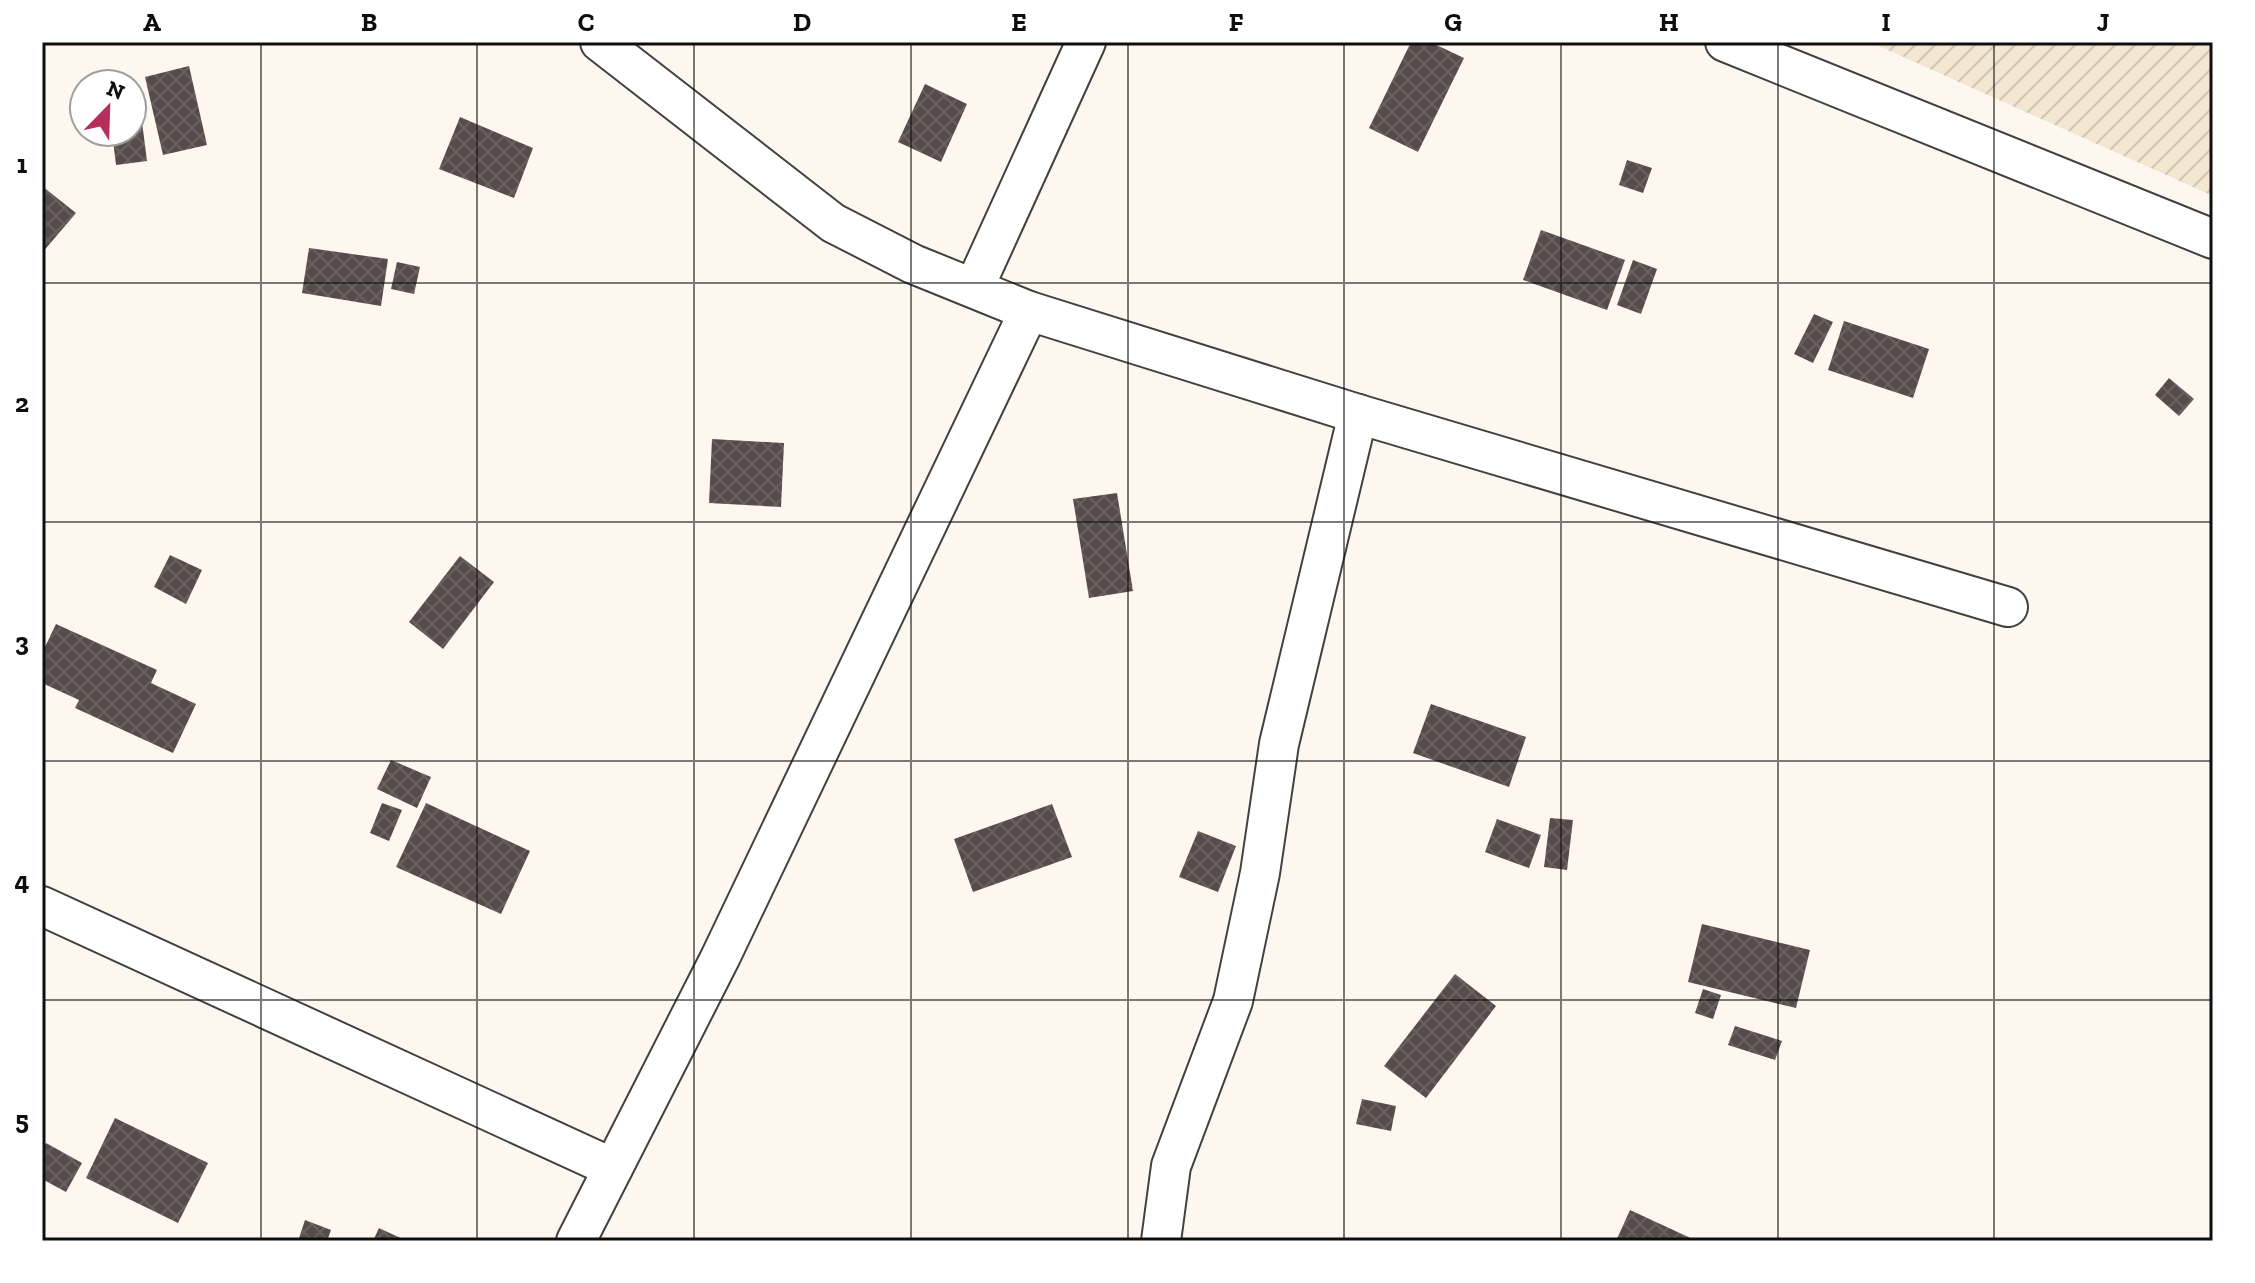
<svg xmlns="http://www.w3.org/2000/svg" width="2255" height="1283" viewBox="0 0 2255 1283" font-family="'Zilla Slab',serif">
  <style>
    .farmland { fill: url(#farmland-furrows) }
    .building { fill: url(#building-cross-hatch) }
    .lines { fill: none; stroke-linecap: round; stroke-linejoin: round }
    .street-casing { stroke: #414141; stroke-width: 42 }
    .street { stroke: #fff; stroke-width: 38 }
    .grid { fill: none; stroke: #0e0e0e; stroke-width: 2; stroke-opacity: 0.55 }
    .neatline { fill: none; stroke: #0e0e0e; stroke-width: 3 }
    .grid-label { font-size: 26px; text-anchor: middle; font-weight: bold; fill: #0e0e0e }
  </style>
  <defs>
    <pattern id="farmland-furrows" width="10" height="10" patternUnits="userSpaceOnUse" patternTransform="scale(2)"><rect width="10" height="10" fill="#f3e7d1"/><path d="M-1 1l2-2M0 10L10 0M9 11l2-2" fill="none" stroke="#cfc5b2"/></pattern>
    <pattern id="building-cross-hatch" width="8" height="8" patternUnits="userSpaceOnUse" patternTransform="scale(2)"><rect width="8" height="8" fill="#564c4b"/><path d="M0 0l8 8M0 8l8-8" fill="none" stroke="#696161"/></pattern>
  </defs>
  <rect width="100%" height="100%" fill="#fef7f0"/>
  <path class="farmland" d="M1870 42H2213V196Z"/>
  <g class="building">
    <path d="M1411 42H1430L1464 58 1418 152 1369 128Z"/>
    <path d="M189 66 207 145 163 155 145 77Z"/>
    <path d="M925 84 967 104 941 162 898 142Z"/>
    <path d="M141 114 147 161 116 165 112 132H132V116Z"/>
    <path d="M460 117 533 148 514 198 439 169Z"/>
    <path d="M1627 160 1652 168 1643 193 1619 185Z"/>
    <path d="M42 186 76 213 42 253Z"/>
    <path d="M1541 230 1625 260 1607 310 1523 280Z"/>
    <path d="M309 248 388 259 381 306 302 293Z"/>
    <path d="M1633 260 1657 269 1641 314 1617 305Z"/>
    <path d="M397 262 420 267 414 294 391 289Z"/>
    <path d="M1814 314 1833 322 1813 363 1794 354Z"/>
    <path d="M1844 321 1929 349 1913 398 1828 370Z"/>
    <path d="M2169 378 2194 399 2179 416 2155 395Z"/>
    <path d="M712 439 784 443 781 507 709 503Z"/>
    <path d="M1117 493 1133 591 1089 598 1073 499Z"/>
    <path d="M170 555 202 570 186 604 154 587Z"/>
    <path d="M460 556 494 582 443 649 409 622Z"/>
    <path d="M56 624 157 670 151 683 196 704 173 753 75 708 79 700 42 683V653Z"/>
    <path d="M1431 704 1526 737 1509 787 1413 753Z"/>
    <path d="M391 760 431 777 417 808 377 789Z"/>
    <path d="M382 803 402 810 389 841 370 833Z"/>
    <path d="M426 803 530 851 501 914 396 867Z"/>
    <path d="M1052 804 1072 857 973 892 954 839Z"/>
    <path d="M1550 818 1573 820 1567 870 1544 867Z"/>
    <path d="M1497 819 1541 835 1529 868 1485 852Z"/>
    <path d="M1198 831 1236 846 1218 892 1179 877Z"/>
    <path d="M1702 924 1810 950 1796 1008 1688 982Z"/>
    <path d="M1455 974 1496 1006 1426 1098 1384 1066Z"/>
    <path d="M1703 989 1721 995 1713 1019 1695 1013Z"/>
    <path d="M1735 1026 1782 1041 1775 1060 1728 1045Z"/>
    <path d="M1362 1099 1396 1106 1391 1131 1356 1124Z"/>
    <path d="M115 1118 208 1163 178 1223 86 1178Z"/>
    <path d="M46 1143 82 1163 66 1192 42 1179V1151Z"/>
    <path d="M1630 1210 1697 1241H1616Z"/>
    <path d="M305 1220 331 1230 327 1241H298Z"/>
    <path d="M379 1228 407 1241H373Z"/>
  </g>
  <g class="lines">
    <defs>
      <g id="street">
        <path d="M600 42 833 223 913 264 1029 311"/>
        <path d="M1725 42 2213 239"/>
        <path d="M974 288 1086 42"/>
        <path d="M42 906 613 1168"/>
        <path d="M576 1241 720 958 1029 311 1358 414 2008 607"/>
        <path d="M1161 1241 1171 1166 1233 1001 1260 873 1279 744 1358 414"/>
      </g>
    </defs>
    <use href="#street" class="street-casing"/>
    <use href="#street" class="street"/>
  </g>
  <path class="grid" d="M261 42V1241M477 42V1241M694 42V1241M911 42V1241M1128 42V1241M1344 42V1241M1561 42V1241M1778 42V1241M1994 42V1241M42 283H2213M42 522H2213M42 761H2213M42 1000H2213"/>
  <rect width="2255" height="1283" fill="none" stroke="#ffffff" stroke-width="88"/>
  <g transform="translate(108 108) rotate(23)"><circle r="38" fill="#ffffff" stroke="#9f9f9f" stroke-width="2"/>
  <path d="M0-6L14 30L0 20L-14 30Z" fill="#b62e5a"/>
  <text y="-12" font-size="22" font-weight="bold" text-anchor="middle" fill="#0e0e0e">N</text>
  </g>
  <rect x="44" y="44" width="2167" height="1195" class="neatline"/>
  <g class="grid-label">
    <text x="152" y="31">A</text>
    <text x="369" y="31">B</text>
    <text x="586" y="31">C</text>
    <text x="802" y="31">D</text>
    <text x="1019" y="31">E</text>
    <text x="1236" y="31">F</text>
    <text x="1453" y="31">G</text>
    <text x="1669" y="31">H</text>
    <text x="1886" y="31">I</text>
    <text x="2103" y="31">J</text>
    <text x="22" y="173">1</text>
    <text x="22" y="412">2</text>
    <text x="22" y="651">3</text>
    <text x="22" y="890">4</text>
    <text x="22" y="1129">5</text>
  </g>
</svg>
